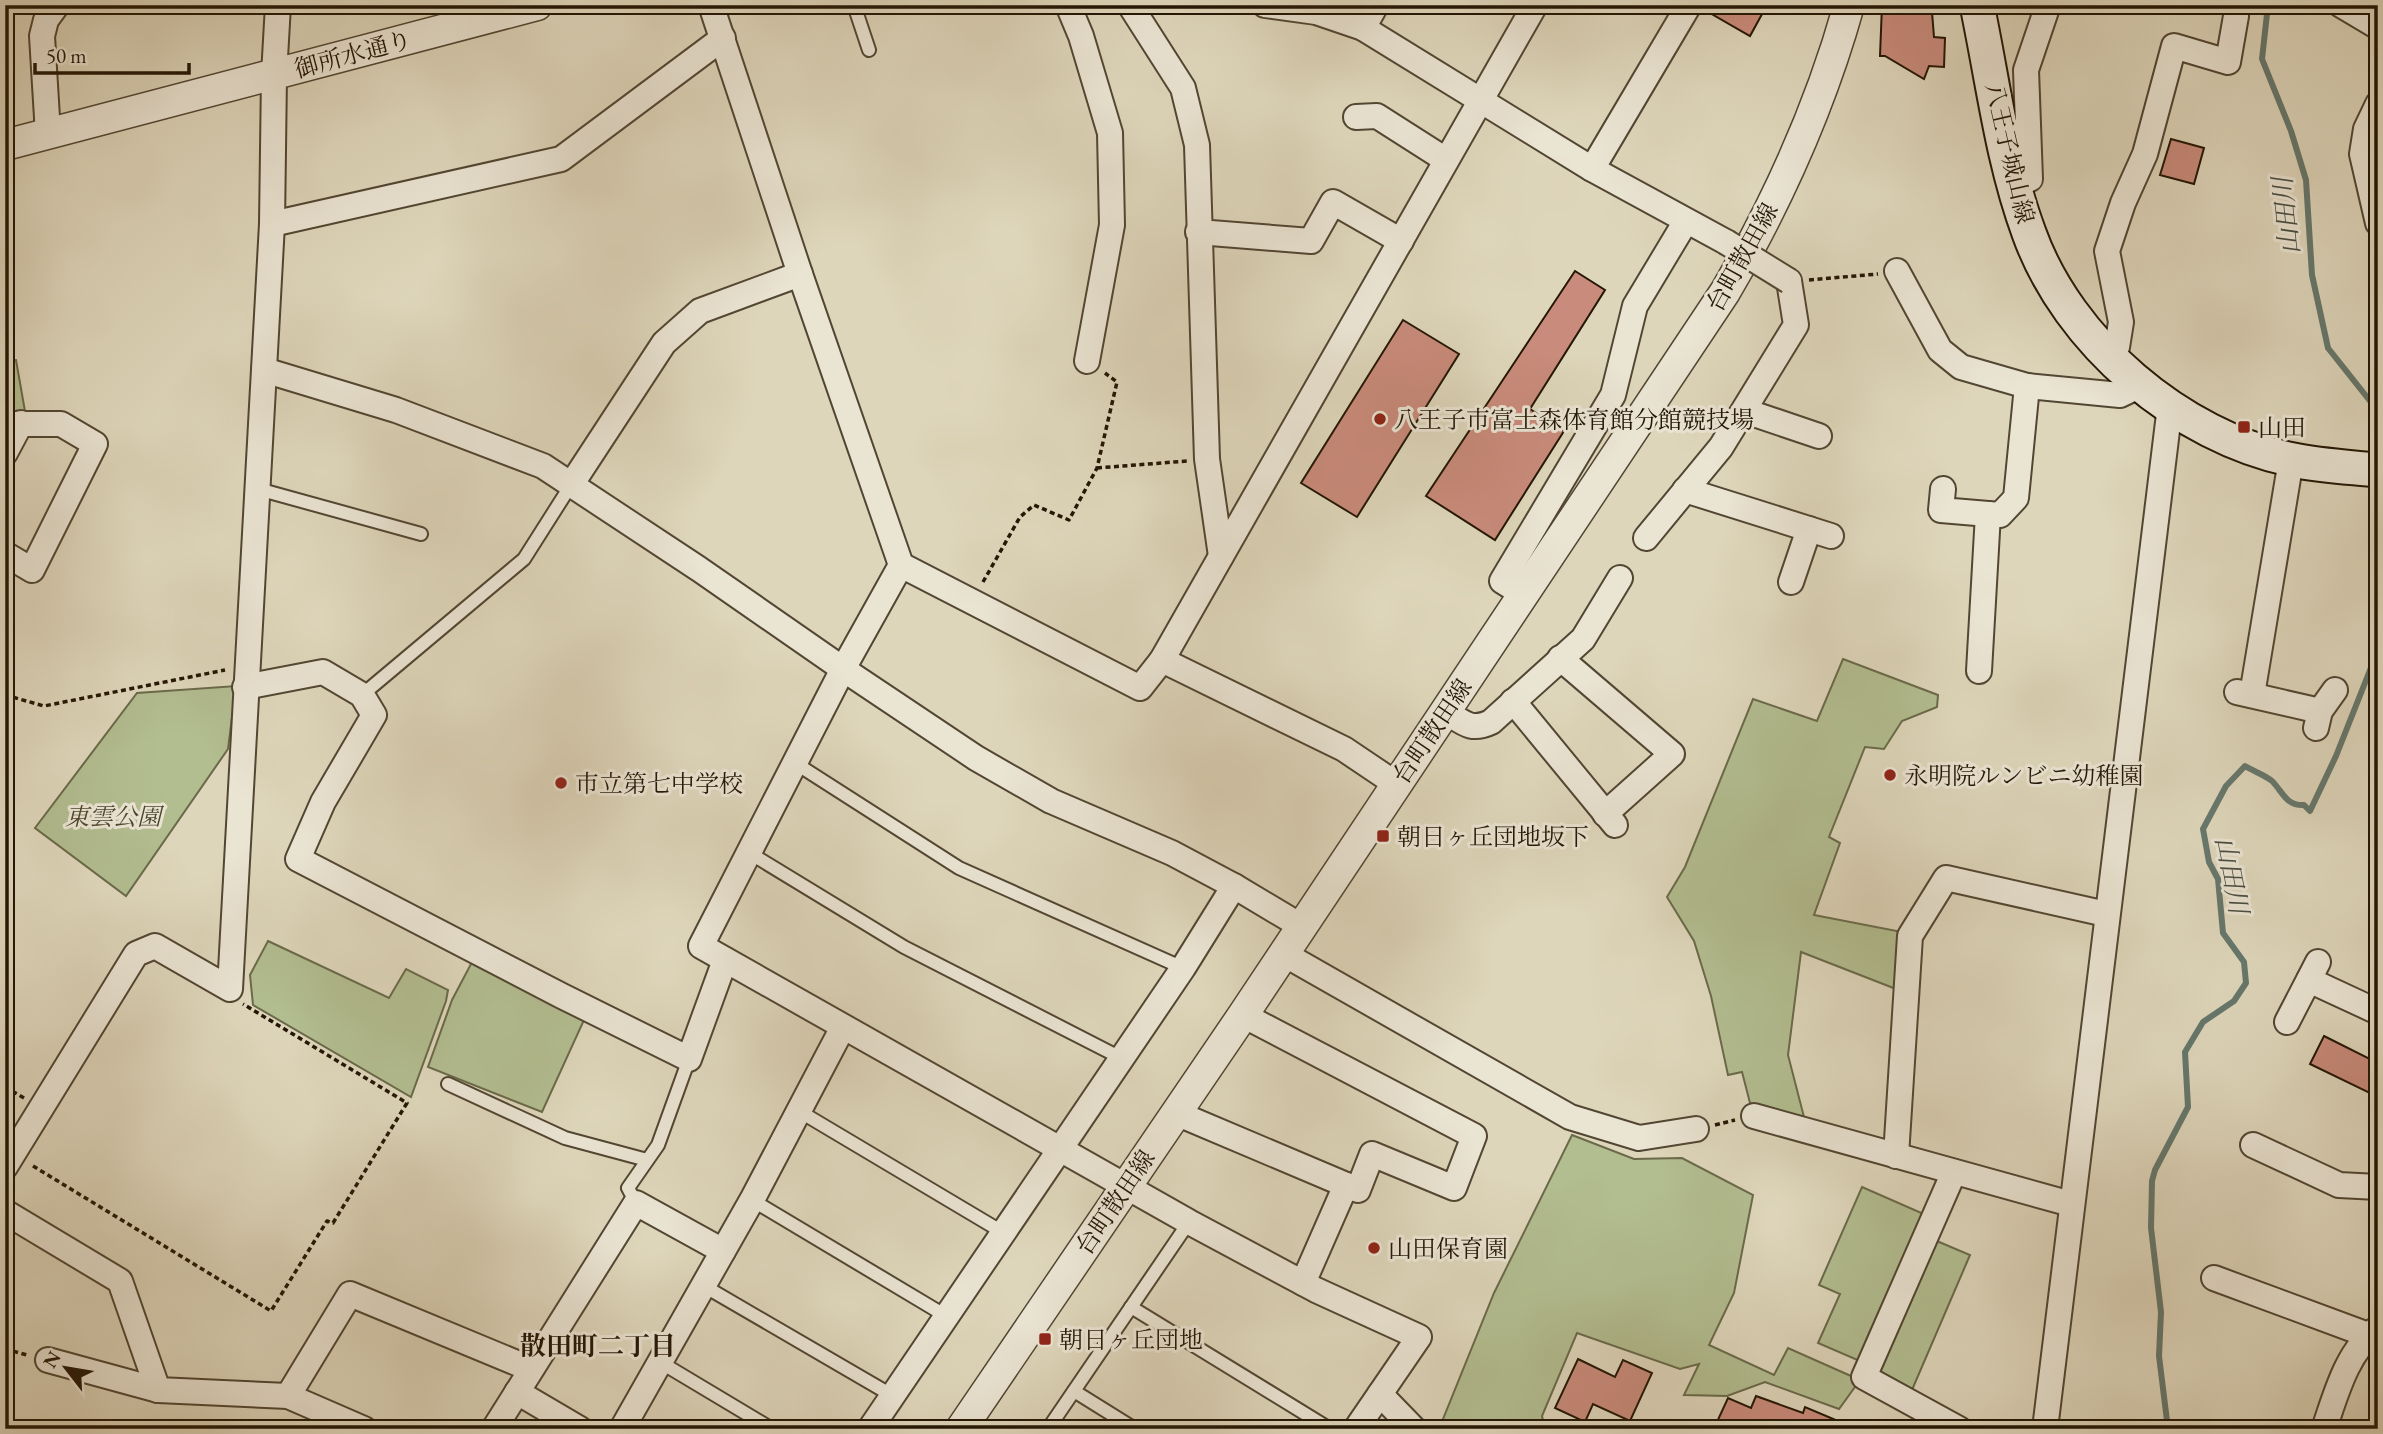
<svg xmlns="http://www.w3.org/2000/svg" width="2383" height="1434" viewBox="0 0 2383 1434" font-family="'EB Garamond','Noto Serif JP',serif">
  <style>
    .green { fill: #b2bd90; stroke: #6a6a4a; stroke-width: 2 }
    .lines { fill: none; stroke-linecap: round; stroke-linejoin: round }
    .stream { stroke: #66786d; stroke-width: 6 }
    .building { fill: #c98b7b; stroke: #231605; stroke-width: 2 }
    .service-casing { stroke: #524632; stroke-width: 16 }
    .minor-casing { stroke: #524632; stroke-width: 28 }
    .tertiary-casing { stroke: #524632; stroke-width: 33 }
    .secondary-casing { stroke: #231605; stroke-width: 37 }
    .path { stroke: #231605; stroke-width: 3.5; stroke-dasharray: 5 3.5; stroke-linecap: butt }
    .service { stroke: #eae4d3; stroke-width: 12 }
    .minor { stroke: #eae4d3; stroke-width: 24 }
    .tertiary { stroke: #eae4d3; stroke-width: 30 }
    .secondary { stroke: #eae4d3; stroke-width: 33 }
    .minor-bridge-casing { stroke: #524632; stroke-width: 28; stroke-linecap: butt }
    .minor-bridge { stroke: #eae4d3; stroke-width: 24 }
    .poi-dot { fill: #8f2418; stroke: #eae4d3; stroke-width: 2.5 }
    .labels { text-anchor: middle; dominant-baseline: central; stroke-width: 6; stroke-linejoin: round; paint-order: stroke }
    .street-label { font-size: 24px; fill: #231605; stroke: #eae4d3 }
    .poi-label { font-size: 24px; fill: #231605; stroke: #eae4d3; text-anchor: start }
    .park-label { font-size: 24px; font-style: italic; fill: #4e482f; stroke: #eae4d3 }
    .water-label { font-size: 26px; font-style: italic; fill: #4a4f42; stroke: #eae4d3 }
    .neighbourhood-label { font-size: 26px; font-weight: bold; fill: #231605; stroke: #eae4d3 }
  </style>
  <rect width="100%" height="100%" fill="#ded6bb"/>
  <filter id="stains"><feTurbulence type="fractalNoise" baseFrequency=".00286" numOctaves="4"/><feColorMatrix values="0 0 0 0 .2 0 0 0 0 .09 0 0 0 0 .02 0 0 0 .5 -.17"/></filter>
  <radialGradient id="worn" r=".72"><stop offset=".6" stop-color="#630" stop-opacity="0"/><stop offset="1" stop-color="#630" stop-opacity=".3"/></radialGradient>
  <g class="green">
    <path d="M16 360 26 417H5V361Z"/>
    <path d="M1843 659 1938 695 1937 707 1902 721 1884 749 1865 747 1829 837 1840 843 1814 915 1902 932 1896 989 1801 952 1788 1055 1804 1117 1750 1103 1742 1072 1728 1075 1711 996 1694 941 1667 897 1685 867 1753 699 1817 721Z"/>
    <path d="M236 686 228 749 126 896 35 828 137 693Z"/>
    <path d="M268 941 389 998 406 969 448 990 446 1001 411 1097 253 1005 250 975Z"/>
    <path d="M472 962 584 1020 542 1112 428 1067 452 1000Z"/>
    <path d="M1572 1135 1634 1159 1682 1158 1753 1195 1734 1293 1709 1345 1774 1375 1788 1348 1860 1380 1839 1409 1765 1382 1727 1396 1684 1395 1699 1364 1680 1369 1577 1333 1542 1416 1545 1429H1439L1494 1293Z"/>
    <path d="M1862 1187 1926 1215 1862 1362 1818 1343 1840 1294 1819 1285Z"/>
    <path d="M1932 1239 1970 1255 1912 1390 1875 1375Z"/>
  </g>
  <g class="lines">
    <g class="stream">
      <path d="M2268 5 2262 59 2291 131 2306 180 2312 275 2328 348 2378 411"/>
      <path d="M2168 1429 2159 1356 2161 1312 2151 1228 2152 1181 2155 1170 2188 1107 2185 1052 2203 1022 2234 1001 2246 983 2244 962 2223 933 2218 879 2209 862 2203 829 2226 786 2245 766C2253 771 2265 775 2272 781 2283 792 2286 806 2304 805L2310 811 2336 756 2378 650"/>
    </g>
  </g>
  <g class="building">
    <path d="M1704 5H1767L1750 36 1703 9Z"/>
    <path d="M1882 5H1920V11L1932 12 1934 37 1945 38 1944 67 1929 66 1924 79 1885 56H1880Z"/>
    <path d="M2171 139 2204 148 2194 184 2160 175Z"/>
    <path d="M1575 271 1605 290 1530 409 1564 431 1495 540 1426 496Z"/>
    <path d="M1403 320 1459 354 1357 517 1301 483Z"/>
    <path d="M2324 1036 2378 1063V1097L2310 1064Z"/>
    <path d="M1578 1359 1615 1377 1623 1360 1652 1373 1630 1421 1593 1404 1585 1422 1555 1408Z"/>
    <path d="M1756 1396 1803 1413 1805 1407 1857 1429H1728L1716 1424 1728 1398 1751 1408Z"/>
  </g>
  <g class="lines">
    <defs>
      <g id="service">
        <path d="M854 5 869 50"/>
        <path d="M258 489 421 534"/>
        <path d="M362 695 524 559 571 485"/>
        <path d="M795 763 959 868 1183 968"/>
        <path d="M748 852 904 947 1121 1058"/>
        <path d="M448 1084 565 1138 647 1160"/>
        <path d="M799 1111 1004 1233"/>
        <path d="M752 1200 946 1316"/>
        <path d="M636 1203 628 1188 658 1145 689 1059"/>
        <path d="M704 1286 893 1396"/>
        <path d="M1131 1307 1330 1429"/>
        <path d="M660 1362 772 1429"/>
        <path d="M1074 1391 1135 1429"/>
        <path d="M1048 1429 1189 1222"/>
      </g>
      <g id="minor">
        <path d="M711 5 800 274 901 565 1140 688 1162 660 1535 5"/>
        <path d="M1068 5 1081 36 1110 133 1112 225 1087 361"/>
        <path d="M1130 5 1183 88 1197 145 1207 459 1221 556"/>
        <path d="M1265 5 1316 12 1363 28 1592 169 1726 242"/>
        <path d="M2341 5 2378 27"/>
        <path d="M1363 28 1376 5"/>
        <path d="M2378 104 2366 129 2362 154 2378 223"/>
        <path d="M1356 117 1377 116 1446 160"/>
        <path d="M48 134 42 36 46 20 57 5"/>
        <path d="M1592 169 1689 5"/>
        <path d="M2013 186 2030 179 2026 70 2048 5"/>
        <path d="M272 224 561 159 723 38"/>
        <path d="M1198 232 1311 241 1333 202 1401 241"/>
        <path d="M1897 271 1940 350 1961 367 2027 386 2120 395 2141 385"/>
        <path d="M2112 359 2117 347 2121 322 2107 251 2123 203 2145 154 2174 46 2228 62 2236 16 2235 5"/>
        <path d="M264 370 396 410 543 466 699 569 843 669 976 758 1051 801 1172 853 1234 886 1301 926"/>
        <path d="M1745 411 1819 436"/>
        <path d="M5 424H61L95 444 32 570 5 554"/>
        <path d="M5 453 21 423"/>
        <path d="M571 485 664 343 700 311 800 274"/>
        <path d="M1943 489 1941 510 2000 515 2016 498 2027 386"/>
        <path d="M1685 490 1831 536"/>
        <path d="M1646 538 1721 447 1796 325 1789 281"/>
        <path d="M901 565 843 669 701 946 1189 1222 1316 1290 1419 1337 1356 1429"/>
        <path d="M1791 582 1809 529"/>
        <path d="M1523 594 1502 581 1613 395 1635 306 1686 221"/>
        <path d="M1560 658 1672 754 1605 814"/>
        <path d="M1162 660 1344 749 1396 784"/>
        <path d="M1979 671 1988 514"/>
        <path d="M245 687 323 672 362 695 374 715 323 802 298 859 562 996 689 1059 725 960"/>
        <path d="M2237 692 2320 711"/>
        <path d="M2252 695 2291 460"/>
        <path d="M1513 701 1615 825"/>
        <path d="M1445 711C1463 722 1470 732 1491 722L1583 639 1620 578"/>
        <path d="M2316 728 2320 711 2335 690"/>
        <path d="M1284 954 1570 1117 1639 1138 1696 1129"/>
        <path d="M2309 980 2378 1012"/>
        <path d="M2287 1022 2318 962"/>
        <path d="M1176 1113 1358 1190 1372 1154 1454 1188 1474 1136 1243 1015"/>
        <path d="M1754 1116 2071 1204"/>
        <path d="M2253 1145 2339 1185 2378 1187"/>
        <path d="M1896 1156 1910 936 1946 878 2106 914"/>
        <path d="M5 1167 136 954 155 946 230 989 272 224 274 75 278 5"/>
        <path d="M1954 1172 1864 1377 1959 1429"/>
        <path d="M5 1212 120 1281 158 1390 288 1396 364 1429"/>
        <path d="M2214 1278 2368 1335"/>
        <path d="M1303 1283 1346 1185"/>
        <path d="M48 1360 158 1390"/>
        <path d="M517 1392 580 1429"/>
        <path d="M1380 1394 1414 1429"/>
        <path d="M288 1396 350 1294 531 1369"/>
        <path d="M494 1429 636 1203 723 1251"/>
        <path d="M622 1429 752 1200 843 1027"/>
        <path d="M870 1429 1183 968 1234 886"/>
        <path d="M2045 1429 2170 406"/>
        <path d="M2324 1429C2336 1394 2347 1351 2378 1328"/>
      </g>
      <g id="tertiary">
        <path d="M5 145 537 5"/>
        <path d="M961 1429 1243 1015 1725 292C1777 203 1821 105 1849 5"/>
      </g>
      <path id="secondary" d="M1977 5C1993 81 2002 160 2029 233 2068 342 2180 437 2293 460 2321 466 2349 467 2378 470"/>
    </defs>
    <use href="#service" class="service-casing"/>
    <use href="#minor" class="minor-casing"/>
    <use href="#tertiary" class="tertiary-casing"/>
    <use href="#secondary" class="secondary-casing"/>
    <g class="path">
      <path d="M1809 280 1878 274"/>
      <path d="M1097 468 1187 461"/>
      <path d="M983 582 1020 517 1034 505 1069 520 1097 468 1117 382 1105 373"/>
      <path d="M5 695 44 706 225 670"/>
      <path d="M5 1087 24 1098"/>
      <path d="M1715 1125 1735 1120"/>
      <path d="M33 1166 271 1311 327 1221 333 1223 407 1103 243 1004"/>
      <path d="M5 1349 27 1355"/>
    </g>
    <use href="#service" class="service"/>
    <use href="#minor" class="minor"/>
    <use href="#tertiary" class="tertiary"/>
    <use href="#secondary" class="secondary"/>
    <defs>
      <path id="minor-bridge" d="M1726 242 1789 281"/>
    </defs>
    <use href="#minor-bridge" class="minor-bridge-casing"/>
    <use href="#minor-bridge" class="minor-bridge"/>
  </g>
  <g class="poi-dot">
    <circle cx="1380" cy="419" r="7"/>
    <rect x="2237" y="420" width="14" height="14" rx="3.5"/>
    <circle cx="1890" cy="775" r="7"/>
    <circle cx="561" cy="783" r="7"/>
    <rect x="1376" y="829" width="14" height="14" rx="3.5"/>
    <circle cx="1374" cy="1248" r="7"/>
    <rect x="1038" y="1332" width="14" height="14" rx="3.5"/>
  </g>
  <g class="labels">
    <g class="street-label">
      <text transform="translate(353 54) rotate(-15)">御所水通り</text>
      <text transform="translate(2010 153) rotate(77)">八王子城山線</text>
      <text transform="translate(1742 257) rotate(-61)">台町散田線</text>
      <text transform="translate(1432 731) rotate(-56)">台町散田線</text>
      <text transform="translate(1115 1202) rotate(-56)">台町散田線</text>
    </g>
    <g class="poi-label">
      <text x="1394" y="419">八王子市富士森体育館分館競技場</text>
      <text x="2258" y="427">山田</text>
      <text x="1904" y="775">永明院ルンビニ幼稚園</text>
      <text x="575" y="783">市立第七中学校</text>
      <text x="1397" y="836">朝日ヶ丘団地坂下</text>
      <text x="1388" y="1248">山田保育園</text>
      <text x="1059" y="1339">朝日ヶ丘団地</text>
    </g>
    <g class="park-label">
      <text x="113" y="816">東雲公園</text>
    </g>
    <g class="water-label">
      <text transform="translate(2286 216) rotate(-96)">山田川</text>
      <text transform="translate(2232 875) rotate(79)">山田川</text>
    </g>
    <g class="neighbourhood-label">
      <text x="598" y="1346">散田町二丁目</text>
    </g>
  </g>
  <rect width="2383" height="1434" fill="none" stroke="#ded6bb" stroke-width="28"/>
  <rect x="7" y="7" width="2369" height="1420" fill="none" stroke="#231605" stroke-width="3.5"/>
  <rect x="14" y="14" width="2355" height="1406" fill="none" stroke="#231605" stroke-width="2"/>
  <g transform="translate(66 1368) rotate(301)" stroke="#eae4d3" stroke-width="5" paint-order="stroke">
  <path d="M0-5L12 26L0 18L-12 26Z" fill="#231605"/>
  <text y="-10" font-size="19" font-weight="bold" text-anchor="middle" fill="#231605">N</text>
  </g>
  <path d="M35 63v10h154v-10" fill="none" stroke="#231605" stroke-width="3.5"/>
  <text x="46" y="63" font-size="21" fill="#231605" stroke="#eae4d3" stroke-width="5" paint-order="stroke">50 m</text>
  <rect width="100%" height="100%" filter="url(#stains)"/>
  <rect width="100%" height="100%" fill="url(#worn)"/>
</svg>
